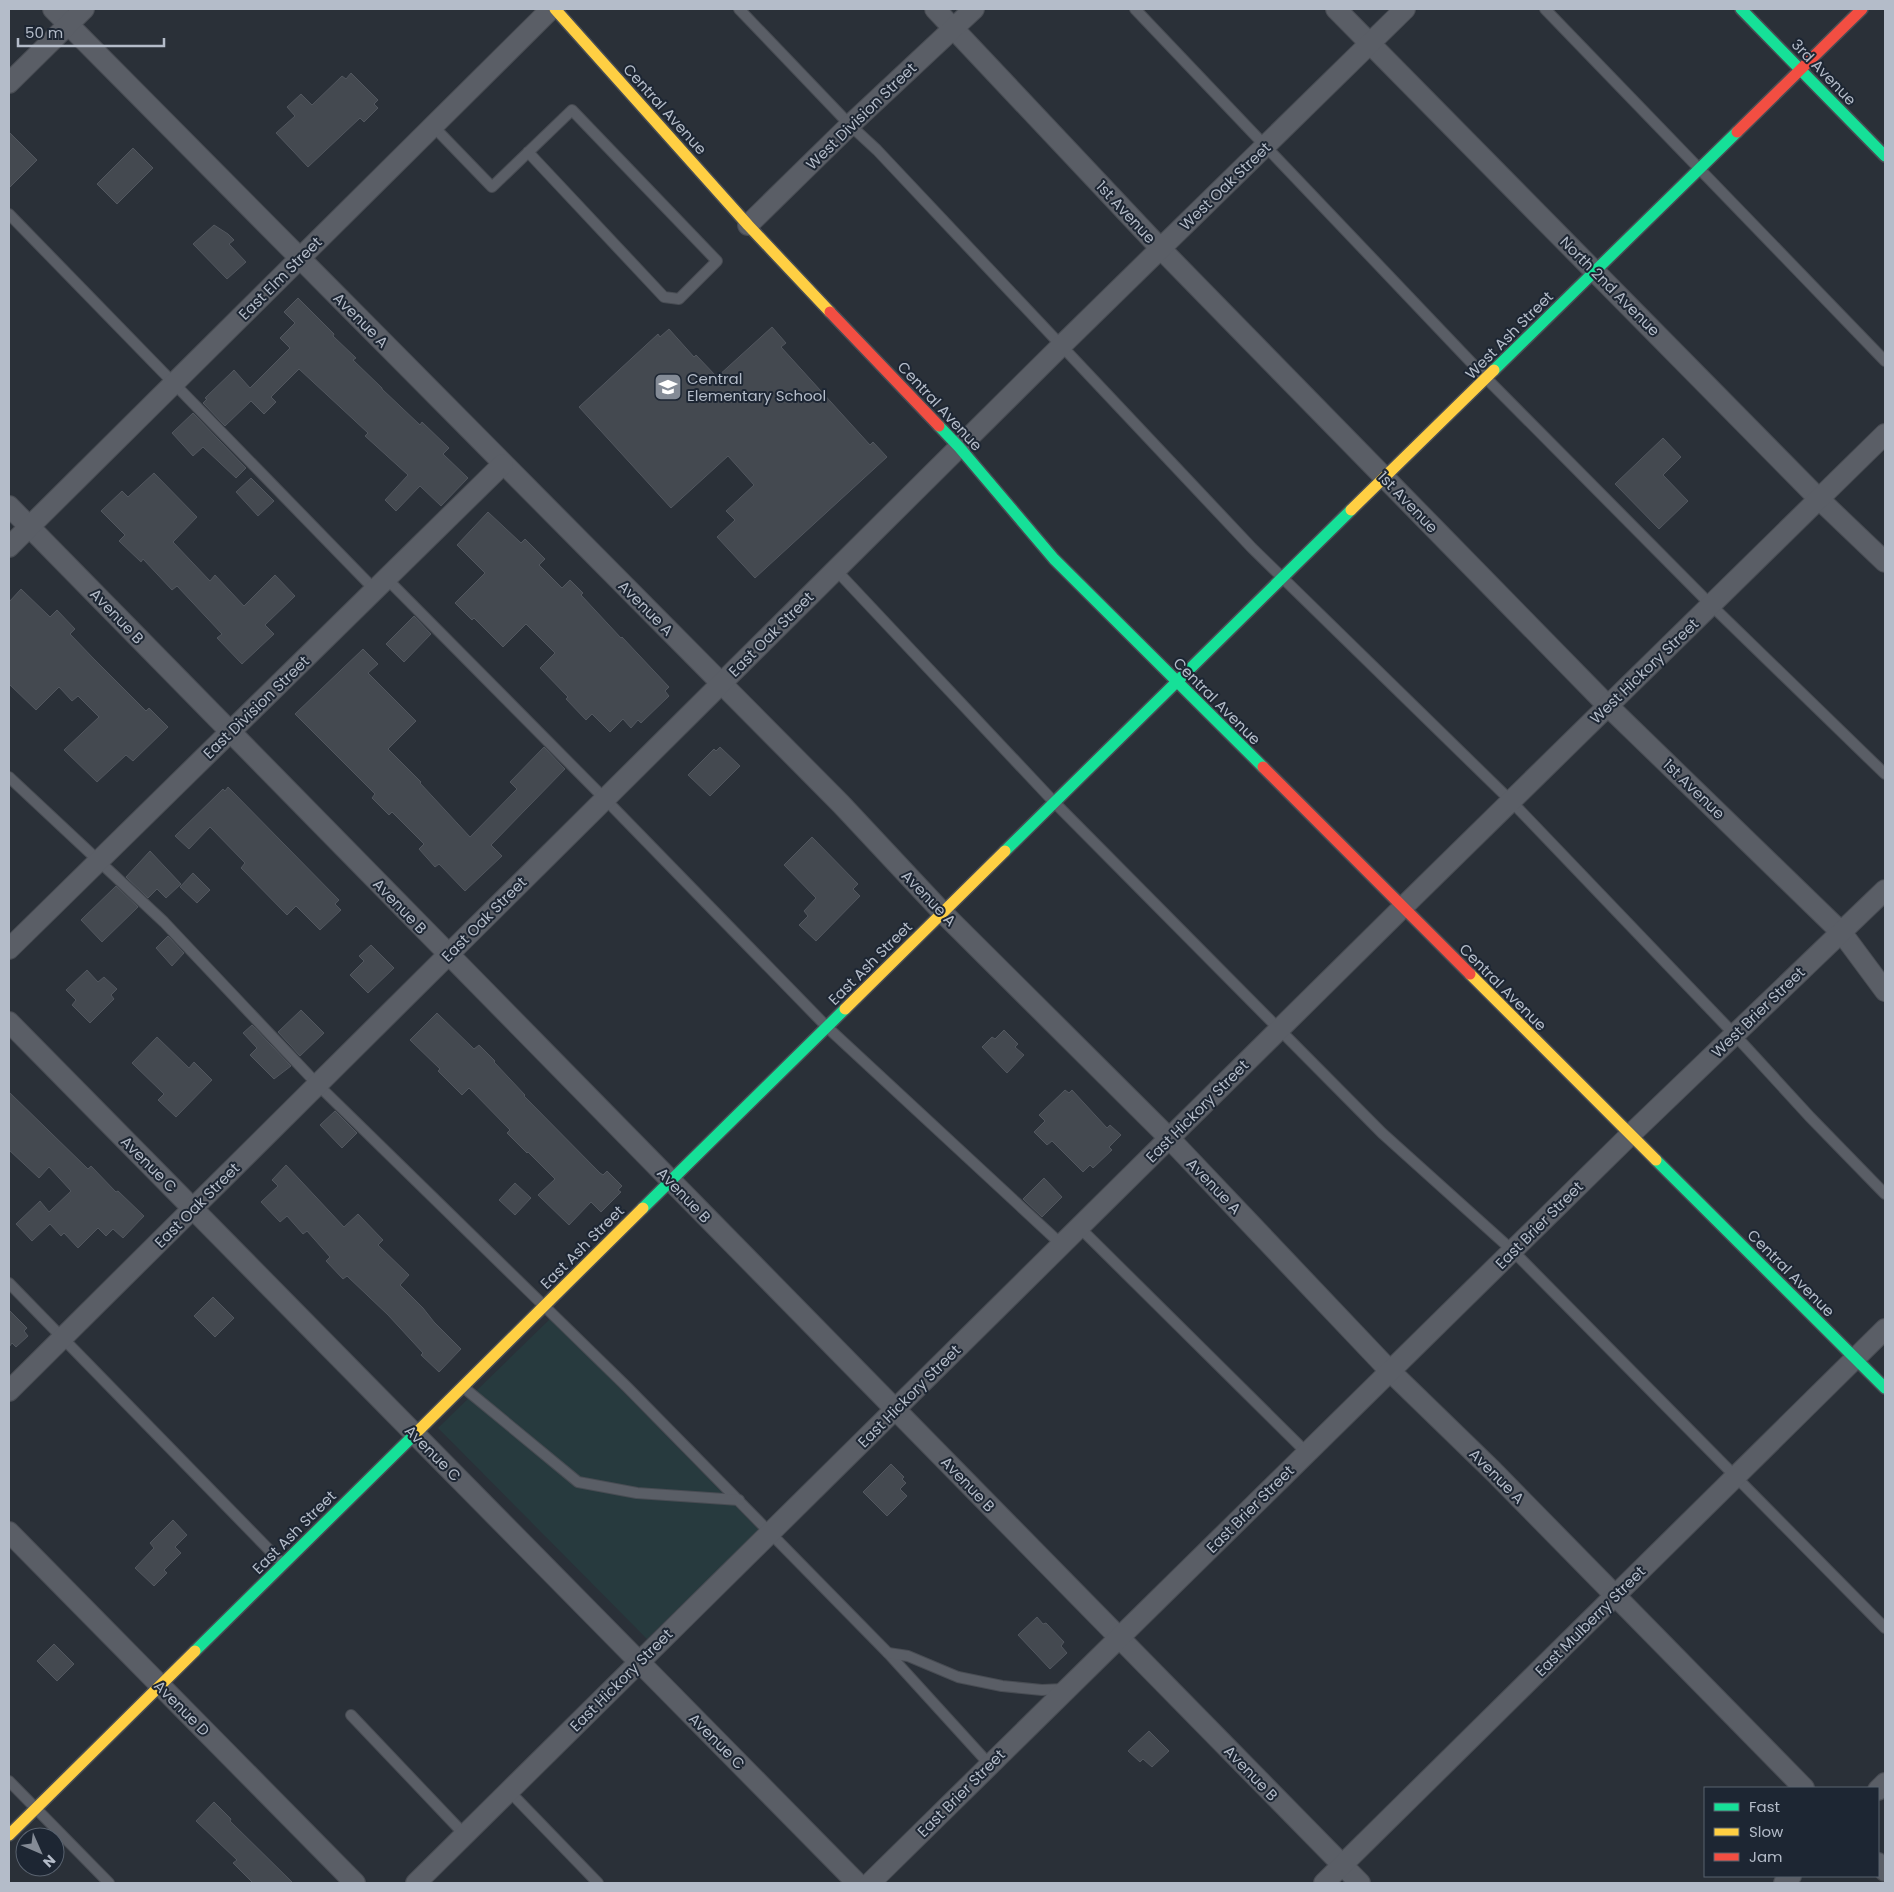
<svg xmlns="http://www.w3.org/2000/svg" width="1894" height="1892" viewBox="0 0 1894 1892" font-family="Poppins,sans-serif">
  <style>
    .green { fill: #273a3e }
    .building { fill: #444950; stroke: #52575f }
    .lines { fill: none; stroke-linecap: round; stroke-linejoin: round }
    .lane-casing { stroke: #484c53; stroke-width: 12 }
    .street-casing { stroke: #484c53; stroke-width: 22 }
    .fast-casing { stroke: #484c53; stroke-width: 14 }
    .slow-casing { stroke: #484c53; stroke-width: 14 }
    .jam-casing { stroke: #484c53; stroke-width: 14 }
    .lane { stroke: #5a5e66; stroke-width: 10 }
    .street { stroke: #5a5e66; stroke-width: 20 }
    .fast { stroke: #16e098; stroke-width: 11 }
    .slow { stroke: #ffcf43; stroke-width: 11 }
    .jam { stroke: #f24e42; stroke-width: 11 }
    .labels { text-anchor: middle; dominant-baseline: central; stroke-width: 4; stroke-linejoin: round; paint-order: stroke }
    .street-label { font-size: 15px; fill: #b4bcc9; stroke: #1d2633 }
    .poi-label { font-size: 15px; fill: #b4bcc9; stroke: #1d2633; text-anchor: start }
  </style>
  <rect width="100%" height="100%" fill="#2a3038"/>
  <path class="green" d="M551 1318 759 1530 647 1639 438 1428Z"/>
  <g class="building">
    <path d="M351 73 378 100 374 104 378 108 364 122 360 118 308 167 276 133 295 116 287 107 301 94 312 105 342 76 346 79Z"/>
    <path d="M9 132 37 160 9 188Z"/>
    <path d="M133 148 153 168 117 204 97 184Z"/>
    <path d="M214 225 228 234 234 240 229 244 246 262 227 279 193 244Z"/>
    <path d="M298 298 334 334 333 336 356 358 353 360 382 388V389L420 425 422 422 449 448 443 454 468 478 441 506 420 486 396 511 385 500 408 475 365 436 368 433 299 369 271 397 276 402 264 414 251 401 225 426 203 403 207 399 205 398 234 370 250 388 290 348 280 338 295 323 284 312Z"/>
    <path d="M772 327 786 343 781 347 870 445 873 442 887 457 755 578 717 537 735 520 726 511 754 485 728 456 671 508 579 407 658 334 660 337 669 329 694 357 696 355 717 377Z"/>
    <path d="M193 413 246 468 236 478 203 447 193 456 172 433Z"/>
    <path d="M1663 438 1681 457 1663 475 1688 501 1659 529 1615 484Z"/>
    <path d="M154 473 197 517 173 542 210 581 215 575 244 606 275 575 295 596 265 625 274 634 242 664 217 638 222 634 177 586 172 590 143 559 141 562 119 541 125 535 101 511 122 491 128 497Z"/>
    <path d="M251 478 274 501 258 516 236 492Z"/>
    <path d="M488 512 521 543 525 539 545 559 539 565 562 588 570 580 583 593 581 595 621 638 622 637 669 687 665 691 669 696 641 723 638 720 631 728 623 719 610 732 592 714 586 720 566 699 568 697 540 668 555 653 526 624 503 647 474 618 472 620 455 603 485 573 457 545Z"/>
    <path d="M21 589 50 617 57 610 75 629 70 634 94 659 146 711 149 708 168 727 133 761 126 755 97 782 64 750 99 717 78 696 72 701 59 687 36 710 9 684V602Z"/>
    <path d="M414 616 431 634 404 662 386 644Z"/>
    <path d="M363 649 378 664 368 673 416 721 388 749 421 782 420 783 470 837 517 789 510 782 544 747 565 769 491 845 502 856 465 891 439 864 435 867 419 849 424 844 392 812 389 815 372 798 375 794 295 714Z"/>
    <path d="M720 747 740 766 710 796 688 775 714 749 716 751Z"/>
    <path d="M228 787 339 900 335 904 341 910 320 930 296 906 287 915 241 868 245 863 210 827 189 849 175 836 223 789 225 791Z"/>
    <path d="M812 837 858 884 853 889 860 896 816 941 799 925 808 916 804 911 816 898 784 865Z"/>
    <path d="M150 851 181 884 166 898 157 889 148 898 126 877Z"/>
    <path d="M193 873 210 890 197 903 180 887Z"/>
    <path d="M116 886 138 907 102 942 81 920Z"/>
    <path d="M168 936 184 953 172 966 156 948Z"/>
    <path d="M371 945 394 968 368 993 350 975 364 961 359 956Z"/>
    <path d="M87 970 98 982 104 977 117 989 111 995 114 999 90 1023 72 1005 76 1000 66 990Z"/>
    <path d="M301 1010 324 1033 300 1056 278 1032Z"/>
    <path d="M437 1013 474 1049 479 1045 495 1061 494 1062 525 1095 524 1096 600 1173 603 1175 607 1171 622 1186 618 1190 621 1192 601 1212 591 1202 569 1225 538 1195 555 1179 528 1152 527 1153 507 1133 510 1130 469 1088 462 1095 438 1071 440 1069 410 1040Z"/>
    <path d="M252 1025 291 1066 274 1079 250 1055 257 1048 243 1033Z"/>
    <path d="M1004 1030 1018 1044 1015 1047 1024 1055 1007 1073 982 1047 992 1037 995 1039Z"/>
    <path d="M157 1037 189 1068 194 1062 212 1080 176 1117 158 1100 164 1094 132 1063Z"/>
    <path d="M1065 1090 1069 1093 1072 1090 1107 1128 1110 1125 1121 1135 1109 1147 1112 1150 1093 1168 1090 1165 1083 1172 1052 1141 1047 1145 1034 1132 1045 1121 1039 1115Z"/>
    <path d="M9 1092 88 1169 91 1166 116 1192 118 1191 144 1216 123 1238 113 1229 106 1236 98 1228 78 1248 64 1233 61 1236 50 1224 32 1241 16 1224 40 1201 49 1212 71 1191 49 1167 39 1178 9 1150Z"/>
    <path d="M335 1111 357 1133 342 1148 320 1125Z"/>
    <path d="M286 1165 344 1227 358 1214 383 1240 378 1245 409 1275 400 1285 423 1308 434 1322 461 1349 439 1372 421 1355 423 1353 388 1315 347 1276 343 1279 326 1261 330 1257 307 1231 303 1234 287 1216 280 1222 261 1202 278 1186 272 1180Z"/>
    <path d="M1044 1178 1062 1197 1042 1217 1023 1199Z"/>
    <path d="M515 1183 531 1198 515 1215 499 1200Z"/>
    <path d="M213 1297 234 1318 215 1337 194 1316Z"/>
    <path d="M9 1310 27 1328 24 1331 28 1336 16 1347 12 1343 9 1347Z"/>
    <path d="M891 1464 904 1477 902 1479 906 1483 900 1489 907 1496 887 1516 863 1492Z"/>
    <path d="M173 1520 187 1535 175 1547 181 1553 164 1570 167 1573 154 1586 135 1568 154 1548 150 1543Z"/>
    <path d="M1037 1617 1043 1624 1046 1623 1064 1642 1061 1646 1067 1653 1050 1669 1018 1635Z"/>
    <path d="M54 1644 74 1664 57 1681 37 1661Z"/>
    <path d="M1149 1731 1169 1751 1152 1767 1143 1759 1140 1762 1128 1751Z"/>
    <path d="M214 1802 231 1819 230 1821 293 1883H253L233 1863 237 1860 196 1821Z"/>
  </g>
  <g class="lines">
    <defs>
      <g id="lane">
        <path d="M739 9 850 125 877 150 1252 548 1511 801 1734 1034 1810 1117 1885 1194"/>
        <path d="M1135 9 1486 378 1711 605 1885 774"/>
        <path d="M1545 9 1885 361"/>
        <path d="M433 126 492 187 572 110 717 261 679 299 664 297 528 152"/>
        <path d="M9 214 375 590"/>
        <path d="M836 570 1054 802 1382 1133 1513 1251 1885 1628"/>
        <path d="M387 579 605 799 827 1027 1062 1245"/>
        <path d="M9 777 164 922 318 1085 627 1387 888 1653 990 1765"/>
        <path d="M1079 1227 1307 1453"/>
        <path d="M9 1283 282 1563"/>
        <path d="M463 1387 578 1482 637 1493 739 1500"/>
        <path d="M888 1653 908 1656 958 1677 1002 1686 1042 1690 1064 1689"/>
        <path d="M351 1715 465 1835"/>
        <path d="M9 1781 109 1883"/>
        <path d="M509 1791 598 1883"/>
      </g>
      <g id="street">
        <path d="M53 9 841 804 943 913 1169 1138 1390 1371 1493 1471 1804 1788"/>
        <path d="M935 9 1161 249 1608 706 1842 933 1885 991"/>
        <path d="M1336 9 1819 499 1885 562"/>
        <path d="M9 83 84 9"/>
        <path d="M748 225 850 125 974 9"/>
        <path d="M9 506 1360 1883"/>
        <path d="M9 547 551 9"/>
        <path d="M9 949 503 464"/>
        <path d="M9 1022 857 1883"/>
        <path d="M9 1391 1061 346 1405 9"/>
        <path d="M9 1532 355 1883"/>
        <path d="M1878 1790 1885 1783"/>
        <path d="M1878 1863 1885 1871"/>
        <path d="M416 1883 1402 908 1885 434"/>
        <path d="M870 1883 1630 1135 1885 890"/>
        <path d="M1324 1883 1885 1329"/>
        <path d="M1784 1883 1791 1876"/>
      </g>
      <g id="fast">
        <path d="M1741 9 1885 156"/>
        <path d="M1494 370 1737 132"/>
        <path d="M939 426 959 447 1054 559 1263 767"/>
        <path d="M1005 851 1351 510"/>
        <path d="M1656 1160 1885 1388"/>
        <path d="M643 1208 845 1009"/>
        <path d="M195 1651 414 1435"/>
      </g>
      <g id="slow">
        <path d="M555 9 748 225 830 312"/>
        <path d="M1351 510 1494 370"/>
        <path d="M1470 974 1656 1160"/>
        <path d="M845 1009 1005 851"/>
        <path d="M414 1435 643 1208"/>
        <path d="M9 1835 195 1651"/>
      </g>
      <g id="jam">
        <path d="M1737 132 1862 9"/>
        <path d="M830 312 939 426"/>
        <path d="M1263 767 1470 974"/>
      </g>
    </defs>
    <use href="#lane" class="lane-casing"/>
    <use href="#street" class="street-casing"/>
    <use href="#fast" class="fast-casing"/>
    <use href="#slow" class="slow-casing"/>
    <use href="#jam" class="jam-casing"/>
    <use href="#lane" class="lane"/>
    <use href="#street" class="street"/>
    <use href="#fast" class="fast"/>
    <use href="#slow" class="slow"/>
    <use href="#jam" class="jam"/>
  </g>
  <defs>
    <symbol id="school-square" viewBox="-11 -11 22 22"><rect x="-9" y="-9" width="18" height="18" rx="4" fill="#848b96" stroke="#1d2633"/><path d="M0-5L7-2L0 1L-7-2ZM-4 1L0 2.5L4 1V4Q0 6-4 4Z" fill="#fff"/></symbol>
  </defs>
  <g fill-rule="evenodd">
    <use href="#school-square" x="652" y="371" width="32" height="32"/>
  </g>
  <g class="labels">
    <g class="street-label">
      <text transform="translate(1824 72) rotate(46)">3rd Avenue</text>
      <text transform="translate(665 109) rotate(48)">Central Avenue</text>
      <text transform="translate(861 116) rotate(-44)">West Division Street</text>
      <text transform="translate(1225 186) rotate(-44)">West Oak Street</text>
      <text transform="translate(1126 212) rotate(47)">1st Avenue</text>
      <text transform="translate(280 278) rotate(-45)">East Elm Street</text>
      <text transform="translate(1610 286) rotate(45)">North 2nd Avenue</text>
      <text transform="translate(361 320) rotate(45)">Avenue A</text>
      <text transform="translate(1509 335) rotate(-45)">West Ash Street</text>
      <text transform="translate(940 406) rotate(47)">Central Avenue</text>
      <text transform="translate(1408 502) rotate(46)">1st Avenue</text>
      <text transform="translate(646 608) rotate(45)">Avenue A</text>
      <text transform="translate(117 616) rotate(46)">Avenue B</text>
      <text transform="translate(771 634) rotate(-45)">East Oak Street</text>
      <text transform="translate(1644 671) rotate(-44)">West Hickory Street</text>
      <text transform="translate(1217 701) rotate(45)">Central Avenue</text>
      <text transform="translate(256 707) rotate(-44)">East Division Street</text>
      <text transform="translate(1694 789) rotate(44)">1st Avenue</text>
      <text transform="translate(929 898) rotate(46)">Avenue A</text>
      <text transform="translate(400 906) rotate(46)">Avenue B</text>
      <text transform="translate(484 919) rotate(-45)">East Oak Street</text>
      <text transform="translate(870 963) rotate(-45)">East Ash Street</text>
      <text transform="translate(1503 987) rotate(45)">Central Avenue</text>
      <text transform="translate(1758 1012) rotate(-44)">West Brier Street</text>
      <text transform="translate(1197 1111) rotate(-45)">East Hickory Street</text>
      <text transform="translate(149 1164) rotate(45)">Avenue C</text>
      <text transform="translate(1214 1186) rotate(46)">Avenue A</text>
      <text transform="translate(684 1195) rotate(46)">Avenue B</text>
      <text transform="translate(197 1205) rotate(-45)">East Oak Street</text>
      <text transform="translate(1539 1225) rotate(-45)">East Brier Street</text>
      <text transform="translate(582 1247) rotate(-45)">East Ash Street</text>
      <text transform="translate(1791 1273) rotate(45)">Central Avenue</text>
      <text transform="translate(909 1396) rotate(-45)">East Hickory Street</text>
      <text transform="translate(433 1453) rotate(45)">Avenue C</text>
      <text transform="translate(1497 1476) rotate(45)">Avenue A</text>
      <text transform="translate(968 1484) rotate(46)">Avenue B</text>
      <text transform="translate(1250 1509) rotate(-45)">East Brier Street</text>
      <text transform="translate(294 1532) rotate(-45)">East Ash Street</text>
      <text transform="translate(1590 1621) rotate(-45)">East Mulberry Street</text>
      <text transform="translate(621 1680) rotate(-45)">East Hickory Street</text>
      <text transform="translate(182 1708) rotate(45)">Avenue D</text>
      <text transform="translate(717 1741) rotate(45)">Avenue C</text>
      <text transform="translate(1251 1773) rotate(46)">Avenue B</text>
      <text transform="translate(961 1793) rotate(-45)">East Brier Street</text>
    </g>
    <g class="poi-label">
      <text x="687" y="378">Central<tspan x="687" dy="17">Elementary School</tspan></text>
    </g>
  </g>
  <rect width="1894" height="1892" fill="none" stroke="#b4bcc9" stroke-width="20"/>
  <rect x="1704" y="1787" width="175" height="90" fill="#1d2633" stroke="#59626f"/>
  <rect x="1714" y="1803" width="25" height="8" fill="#16e098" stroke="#59626f"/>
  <text x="1749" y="1812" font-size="15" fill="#b4bcc9">Fast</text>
  <rect x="1714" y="1828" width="25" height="8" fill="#ffcf43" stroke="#59626f"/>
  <text x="1749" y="1837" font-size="15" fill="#b4bcc9">Slow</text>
  <rect x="1714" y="1853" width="25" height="8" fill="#f24e42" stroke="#59626f"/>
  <text x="1749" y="1862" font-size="15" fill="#b4bcc9">Jam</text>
  <g transform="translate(40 1852) rotate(135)"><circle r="24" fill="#1d2633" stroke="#59626f"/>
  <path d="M0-4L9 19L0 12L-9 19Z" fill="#848b96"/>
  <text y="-8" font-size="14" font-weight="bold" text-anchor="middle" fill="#b4bcc9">N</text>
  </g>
  <path d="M18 38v8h146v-8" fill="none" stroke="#b4bcc9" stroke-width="2.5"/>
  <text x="25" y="38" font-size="15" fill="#b4bcc9" stroke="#1d2633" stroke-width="4" paint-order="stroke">50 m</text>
</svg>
